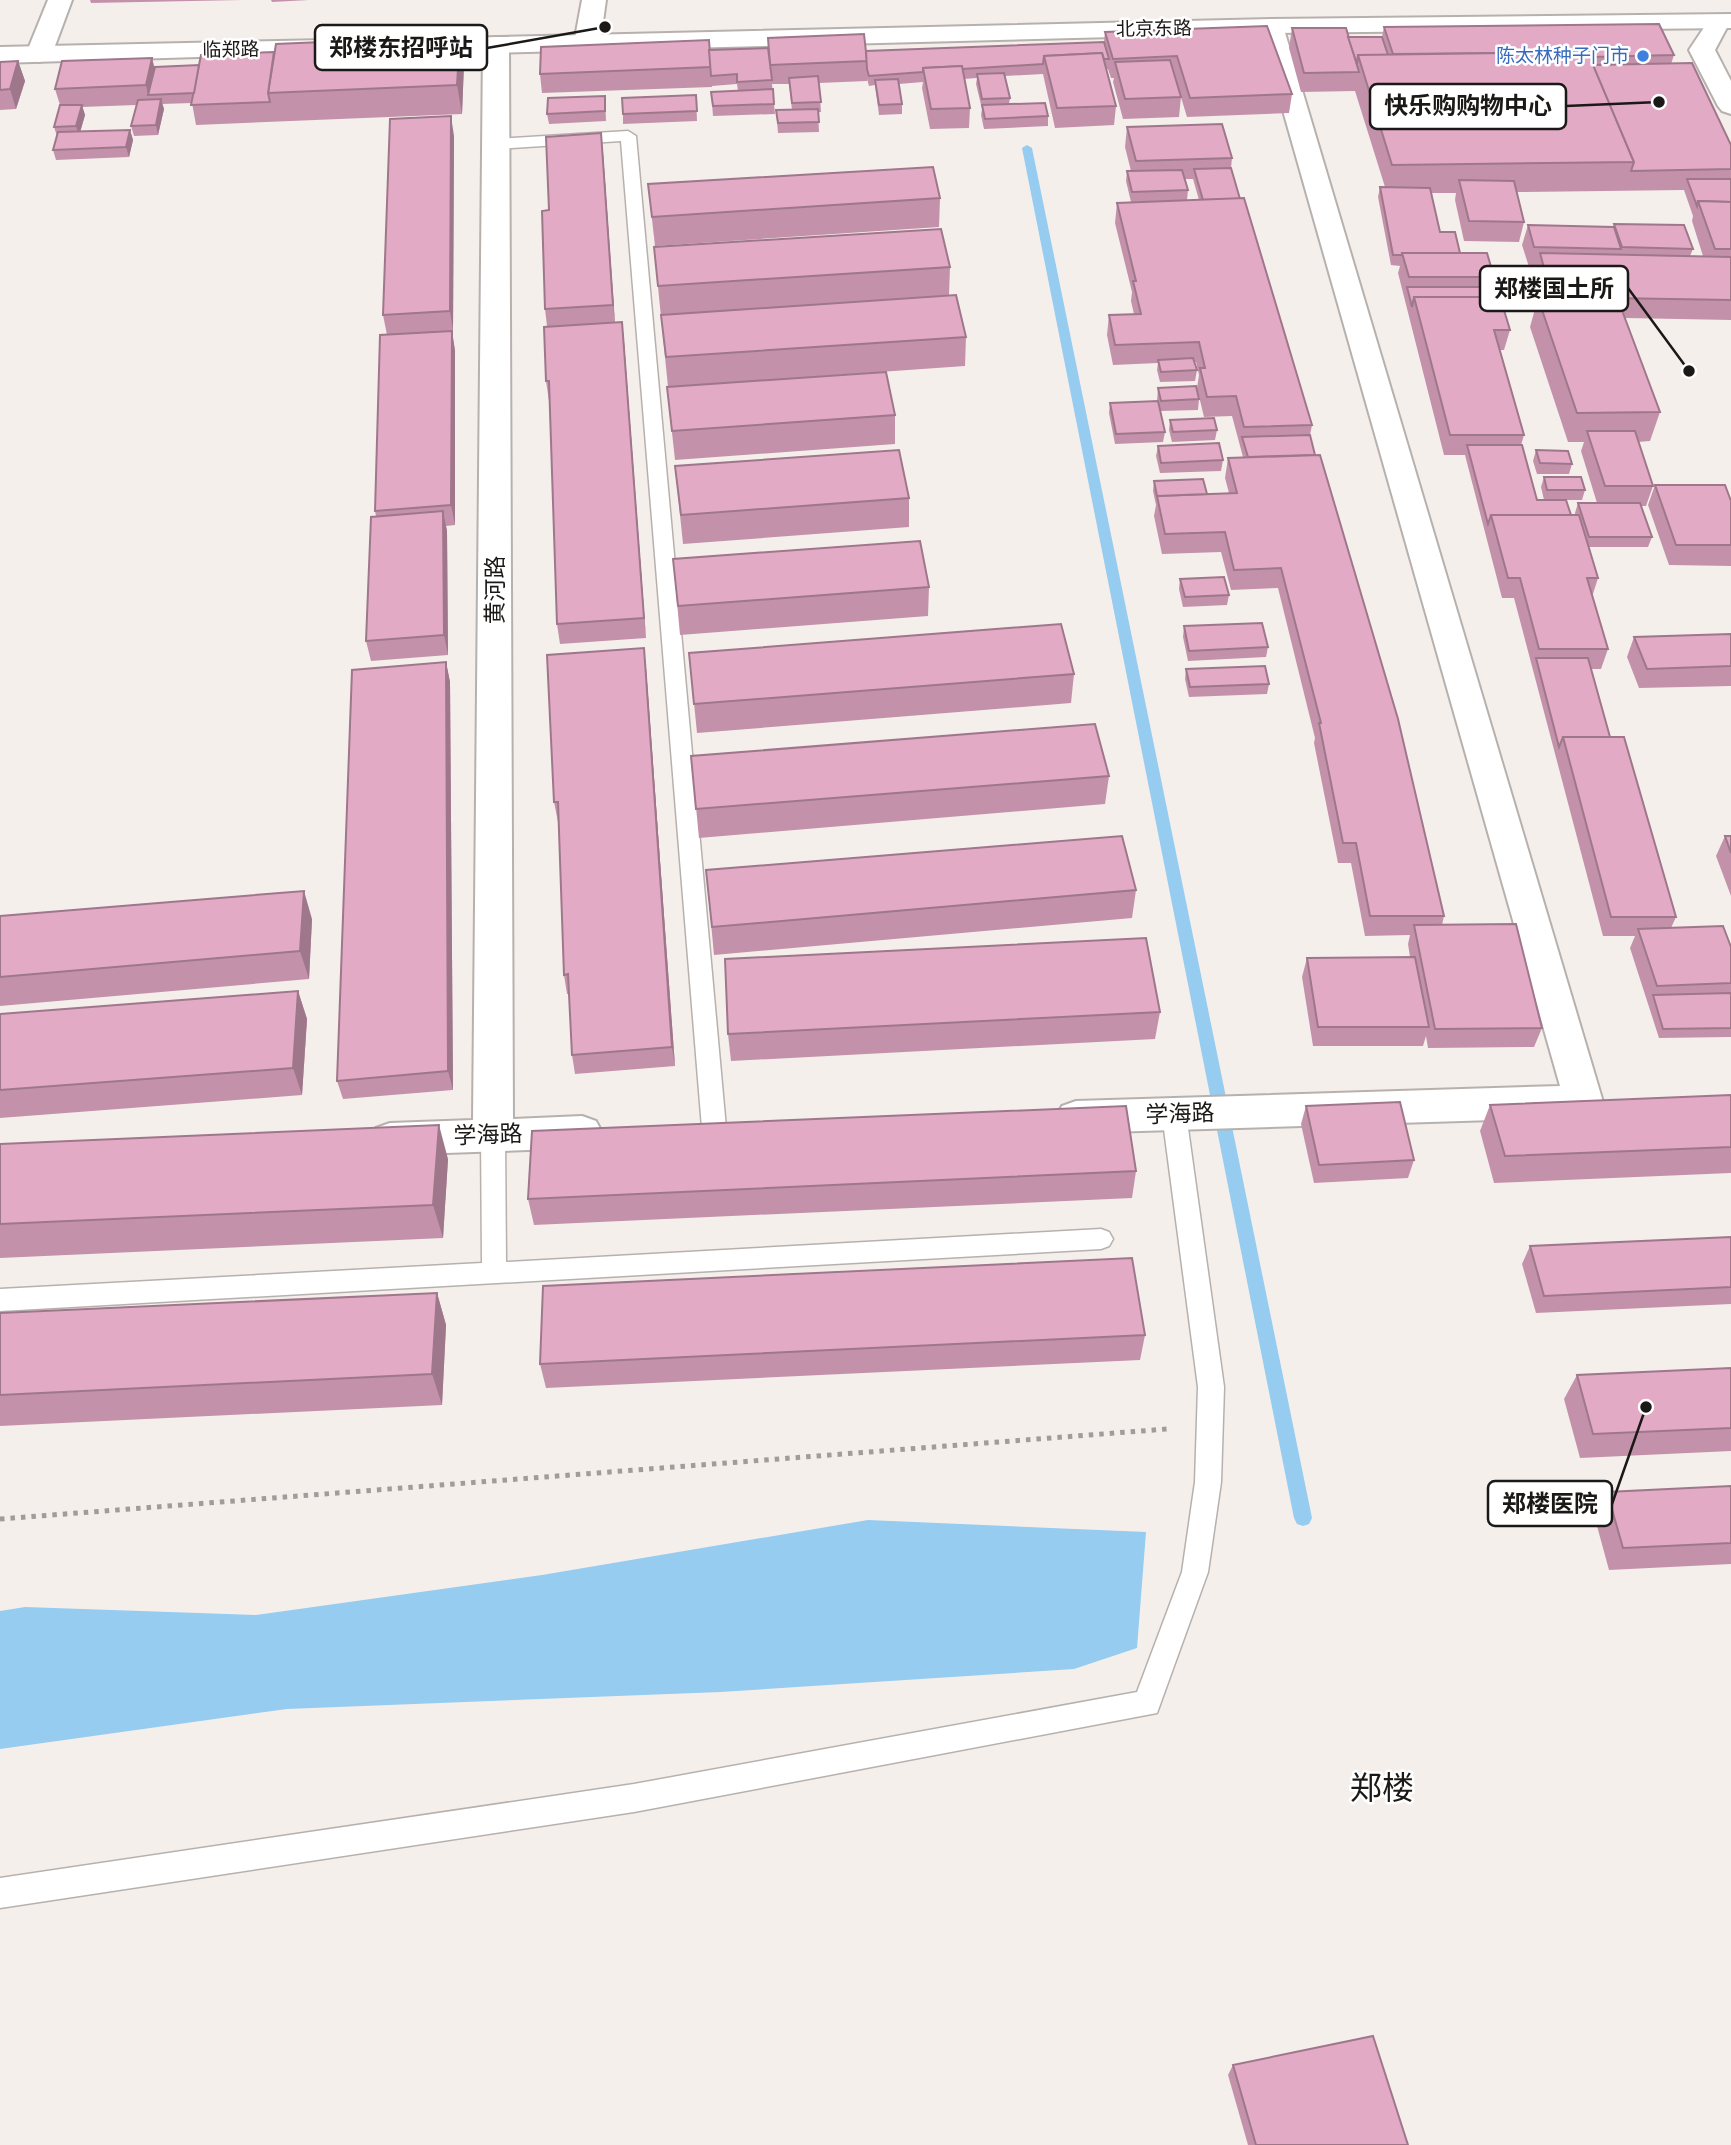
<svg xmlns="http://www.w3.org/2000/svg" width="1731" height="2145" viewBox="0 0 1731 2145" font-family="Karla,'Noto Sans SC',sans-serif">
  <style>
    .water { fill: #96ccf0 }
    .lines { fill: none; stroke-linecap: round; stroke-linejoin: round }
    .stream { fill: #96ccf0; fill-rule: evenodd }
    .service-casing { stroke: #b7b1ae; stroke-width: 3 }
    .minor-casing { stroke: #b7b1ae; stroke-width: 4 }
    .secondary-casing { stroke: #b7b1ae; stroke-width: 4 }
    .path { stroke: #a09c99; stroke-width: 5; stroke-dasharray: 4.5 6; stroke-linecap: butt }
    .service { fill: #fff; fill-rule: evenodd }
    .minor { fill: #fff; fill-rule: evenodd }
    .secondary { fill: #fff; fill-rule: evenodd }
    .wall { fill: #c392aa; fill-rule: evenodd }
    .shaded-wall { fill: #9f778b }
    .building { fill: #e3aac6; stroke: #9f778b; stroke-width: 2 }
    .shop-dot { fill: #3f7fe0; stroke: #fff; stroke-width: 2.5 }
    .labels { text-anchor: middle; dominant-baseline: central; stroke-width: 5; stroke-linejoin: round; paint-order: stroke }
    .far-street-label { font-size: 19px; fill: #1b1917; stroke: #fff }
    .far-shop-label { font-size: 19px; fill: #366cbe; stroke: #fff; text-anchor: end }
    .street-label { font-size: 23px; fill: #1b1917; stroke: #fff }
    .near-quarter-label { font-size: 32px; fill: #1b1917; stroke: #fff }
    .leader { fill: none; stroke: #1b1917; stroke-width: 2.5 }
    .callout-dot { fill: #1b1917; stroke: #fff; stroke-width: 2.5 }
    .callout { fill: #fff; stroke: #1b1917; stroke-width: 2.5 }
    .callout-label { font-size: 24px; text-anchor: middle; font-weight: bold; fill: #1b1917 }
  </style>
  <rect width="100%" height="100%" fill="#f5efec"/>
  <path class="water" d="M868 1520 1146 1532 1137 1648 1074 1669 721 1692 287 1709 0 1749V1611L25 1607 256 1615 542 1575Z"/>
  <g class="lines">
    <path class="stream" d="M1027 145 1032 148 1312 1518 1309 1524 1303 1526 1297 1524 1294 1518 1022 148Z"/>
    <defs>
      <g id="service">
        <path d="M628 131 636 136 726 1128 722 1135 714 1137 706 1135 702 1128 621 141 496 149 488 144 496 139Z"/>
        <path d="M1174 1105 1182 1107 1186 1114 1224 1387 1221 1482 1208 1572 1157 1713 634 1812 0 1908V1878L634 1784 1137 1692 1182 1572 1195 1482 1198 1387 1162 1114 1166 1107Z"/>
        <path d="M493 1126 501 1128 505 1135 506 1262 1101 1229 1109 1232 1113 1239 1109 1246 1101 1249 0 1311V1289L482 1263 481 1135 485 1128Z"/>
      </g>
      <g id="minor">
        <path d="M48 0H72L52 54 48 59 39 62 30 59 26 54Z"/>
        <path d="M582 0H606L600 43 596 48 587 51 578 48 574 43Z"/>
        <path d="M1720 15 1731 20 1715 50 1731 81V114L1722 111 1718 106 1689 50 1711 17Z"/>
        <path d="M1271 19 1280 21 1283 26 1603 1102 1598 1113C1584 1118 1574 1113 1561 1118L1076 1133 1062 1128 1056 1117 1062 1106 1076 1101 1560 1086 1259 26 1262 21Z"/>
        <path d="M496 37 505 40 509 45 513 1119 582 1116 596 1121 602 1132 596 1143 582 1148 390 1155 376 1150 370 1139 376 1128 390 1123 473 1120 483 45 487 40Z"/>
      </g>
      <g id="secondary">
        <path d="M1731 14V28L1271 33 410 55 401 52 397 47 401 42 410 39 1271 19Z"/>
        <path d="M326 40 335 43 339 48 335 53 0 63V47Z"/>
      </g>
    </defs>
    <use href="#service" class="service-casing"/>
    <use href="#minor" class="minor-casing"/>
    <use href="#secondary" class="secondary-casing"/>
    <path class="path" d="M0 1519 1167 1429"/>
    <use href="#service" class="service"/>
    <use href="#minor" class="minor"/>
    <use href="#secondary" class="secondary"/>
  </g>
  <g class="wall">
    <path d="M90 0H242L91 3Z"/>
    <path d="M271 0H309L272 2Z"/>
    <path d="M1384 27 1674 55 1671 64 1731 145V320L1625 318 1660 412 1650 441 1638 442 1653 486 1646 506H1641L1652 537 1648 547H1589L1598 578 1592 597 1608 649 1601 669H1591L1610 737 1676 917 1671 928 1731 947V1037L1659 1038 1630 948 1635 936H1603L1514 598H1502L1465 455H1444L1398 273 1400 266 1391 265 1378 197 1380 187H1385L1355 91 1301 92 1289 48 1292 28 1348 37H1382ZM1684 190 1693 216 1692 221 1703 256H1690L1693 249 1614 224V227L1528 225 1522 245 1529 267 1536 268 1535 273 1541 298H1538L1530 327 1568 442H1584L1581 451 1597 503H1578L1575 513V515H1571L1566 500H1582L1585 490 1544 477 1541 487 1544 500H1537L1521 445 1524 435 1500 350H1504L1510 330 1494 297 1491 288 1494 277 1460 253 1440 232 1431 193H1456L1455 200 1464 241 1519 242 1524 222 1517 192Z"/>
    <path d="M1105 32 1292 94 1289 113 1187 117 1176 81 1181 97 1179 117 1123 119 1113 82 1114 78H1111L1108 69H1106L1116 106 1114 125 1055 128 1043 74 1005 76 1010 98 1009 104 1048 116V126L984 129 981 115 982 109 976 84 977 78 964 79 970 108 969 128 930 129 922 88 923 82 899 84 902 104V114L879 115 875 85 869 86 867 79V81L819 83 821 112H818L819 132 778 133 776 110H792L789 84H772L775 114 713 116 711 92 738 91 737 84 712 86V87L542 93 540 74 709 50 768 48V38L866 51 1104 42Z"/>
    <path d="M460 36 464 64 462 114 196 125 192 103 162 104 164 109 158 135 134 136 131 126 136 105 82 107 85 115 80 132 130 130 133 140 129 157 56 160 53 150 57 136 54 127 60 105 55 89 155 67 199 65 274 52Z"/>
    <path d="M18 61 25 81 16 109 0 110V62Z"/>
    <path d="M696 95 697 121 623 124V114Z"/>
    <path d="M605 96 606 121 549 124 547 114Z"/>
    <path d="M1127 127 1232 158 1231 168 1240 199 1312 425 1310 435 1444 916 1442 925 1542 1028 1534 1047 1428 1048 1426 1036 1423 1046H1313L1302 977 1307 958 1410 957 1408 944 1410 935 1365 936 1351 863H1338L1314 743 1315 738 1278 588 1231 590 1221 552 1162 554 1154 516 1156 505 1153 491 1154 481 1207 494 1229 493 1225 478 1228 458 1243 457 1232 416 1204 417 1197 388 1199 375 1196 362H1194L1197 370 1195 381 1160 382 1157 370 1158 363 1113 365 1107 335 1109 315 1134 314 1131 301 1132 292 1115 223 1117 203 1199 200 1193 179H1185L1188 190 1187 200 1131 202 1126 181 1127 171H1131L1125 147Z"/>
    <path d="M454 136 453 331H452L455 351V525L446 526 447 531 448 655 371 661 366 641 376 516 375 511 387 335 383 315Z"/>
    <path d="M603 153 615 322H622L624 342 646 638 560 644 557 624 550 401H549L546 381 547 326 545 309 549 210Z"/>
    <path d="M648 184 940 198 939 227 655 246Z"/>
    <path d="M654 247 950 267 949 295 966 337 965 366 668 387Z"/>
    <path d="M667 387 895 415V444L675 460Z"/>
    <path d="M1158 388 1199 399 1198 410 1160 411 1165 432 1163 442 1115 444 1109 413 1110 403 1157 401Z"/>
    <path d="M1170 420 1217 430 1215 440 1172 442 1169 430Z"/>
    <path d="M1158 446 1223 460 1221 471 1160 473 1156 456Z"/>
    <path d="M1536 450 1572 464 1569 474H1537L1533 461Z"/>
    <path d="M675 466 909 498V527L683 544Z"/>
    <path d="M1655 485 1731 501V566L1669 565 1648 505Z"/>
    <path d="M673 559 929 587 928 616 680 635Z"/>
    <path d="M1180 579 1229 595 1227 605 1183 607 1179 589Z"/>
    <path d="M1184 626 1268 647 1266 657 1188 661 1183 637Z"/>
    <path d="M1731 634V686L1639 688 1627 657 1634 637Z"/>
    <path d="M689 653 1074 674 1071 703 697 733Z"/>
    <path d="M446 662 450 682 453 1090 343 1099 337 1081Z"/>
    <path d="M646 668 675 1066 575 1074 572 1055 569 994H567L564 975 559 822H558L554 802Z"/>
    <path d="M1186 669 1269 684 1267 694 1189 697 1185 679Z"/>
    <path d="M691 756 1109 776 1105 804 699 838Z"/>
    <path d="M1725 836H1731V896L1716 856Z"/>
    <path d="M706 870 1136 890 1132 918 714 955Z"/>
    <path d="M0 916 312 919 309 979 0 1006Z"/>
    <path d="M298 991 307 1019 302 1095 0 1118V1014Z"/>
    <path d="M1160 1012 1155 1039 731 1061 728 1034Z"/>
    <path d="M1731 1095V1173L1494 1183 1480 1131 1490 1105Z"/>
    <path d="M1306 1106 1414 1160 1408 1178 1314 1183 1301 1124Z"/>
    <path d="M0 1144 448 1159 443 1238 0 1258Z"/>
    <path d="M1136 1171 1132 1198 534 1225 528 1199Z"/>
    <path d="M1731 1237V1304L1536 1313 1522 1264 1530 1246Z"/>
    <path d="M437 1293 446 1325 442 1405 0 1426V1313Z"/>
    <path d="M1145 1335 1140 1360 546 1388 540 1364Z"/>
    <path d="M1731 1368V1451L1580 1458 1564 1399 1577 1375Z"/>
    <path d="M1731 1486V1564L1609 1570 1594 1515 1607 1492Z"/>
    <path d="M1233 2065 1408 2145H1248L1228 2075Z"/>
  </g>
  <g class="shaded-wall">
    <path d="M460 36 464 64 462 114 457 85Z"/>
    <path d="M152 58 157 77 148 95 146 85Z"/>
    <path d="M18 61 25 81 16 109 10 89Z"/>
    <path d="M161 99 164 109 158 135 156 125Z"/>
    <path d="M82 105 85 115 79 136 76 126Z"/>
    <path d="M451 116 454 136 453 331 450 311Z"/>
    <path d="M130 130 133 140 129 157 126 147Z"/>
    <path d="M601 133 603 153 615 325 613 305Z"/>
    <path d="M622 322 624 342 646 638 644 618Z"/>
    <path d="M452 331 455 351V525L451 505Z"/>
    <path d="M443 511 447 531 448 655 444 635Z"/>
    <path d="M644 648 646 668 675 1066 672 1047Z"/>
    <path d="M446 662 450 682 453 1090 448 1071Z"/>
    <path d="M304 891 312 919 309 979 300 951Z"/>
    <path d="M298 991 307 1019 302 1095 293 1068Z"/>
    <path d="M439 1125 448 1159 443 1238 433 1205Z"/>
    <path d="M437 1293 446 1325 442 1405 432 1374Z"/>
  </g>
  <g class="building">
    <path d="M1659 24 1674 55 1590 57 1588 52 1393 54 1384 27Z"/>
    <path d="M1267 26 1292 94 1190 98 1177 56 1113 59 1105 32Z"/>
    <path d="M1292 28H1346L1359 72 1304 73Z"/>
    <path d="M864 34 867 61 770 65 768 38Z"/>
    <path d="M460 36 457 85 268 93 276 44Z"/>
    <path d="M1348 37H1382L1388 55H1358L1357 64Z"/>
    <path d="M709 40 711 67 540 74 541 47Z"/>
    <path d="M1104 42 1109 59H1104L1102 53 1044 56 1043 64 962 69V66L923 68V72L869 76 867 69 866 51Z"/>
    <path d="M768 48 772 80 737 82V74L711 76 709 50Z"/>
    <path d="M274 52 268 93 270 102 191 105 201 55Z"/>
    <path d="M1588 52 1634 162 1392 165 1358 55Z"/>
    <path d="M1102 53 1116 106 1057 108 1044 56Z"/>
    <path d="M152 58 146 85 55 89 62 61Z"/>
    <path d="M1170 60 1181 97 1125 99 1115 62Z"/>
    <path d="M18 61 10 89 0 90V62Z"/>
    <path d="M1692 63 1731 145V169L1631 171 1634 162 1593 65Z"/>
    <path d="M199 65 194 93 148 95 155 67Z"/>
    <path d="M962 66 970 108 931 109 923 68Z"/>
    <path d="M1004 73 1010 98 982 99 977 74Z"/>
    <path d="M818 76 821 102 792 103 789 78Z"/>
    <path d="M898 79 902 104 879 105 875 80Z"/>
    <path d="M773 89 774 104 713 106 711 92Z"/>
    <path d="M696 95 697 111 623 114 622 98Z"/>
    <path d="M605 96V111L547 114 548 98Z"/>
    <path d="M161 99 156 125 131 126 138 100Z"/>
    <path d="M1045 103 1048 116 985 119 982 105Z"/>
    <path d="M60 105H82L76 126 54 127Z"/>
    <path d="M818 109 819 122 778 123 776 110Z"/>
    <path d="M451 116 450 311 383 315 390 119Z"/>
    <path d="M1222 124 1232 158 1136 161 1127 127Z"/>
    <path d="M130 130 126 147 53 150 58 132Z"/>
    <path d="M601 133 613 305 545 309 542 211 549 210 546 137Z"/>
    <path d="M933 167 940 198 652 217 648 184Z"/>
    <path d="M1231 168 1240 199 1203 200 1194 169Z"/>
    <path d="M1182 170 1188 190 1132 192 1127 171Z"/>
    <path d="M1687 179H1731V202L1698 201 1697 206Z"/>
    <path d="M1459 180 1514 181 1524 222 1469 221Z"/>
    <path d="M1380 187 1430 188 1440 232H1455L1460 253H1402V255H1393Z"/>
    <path d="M1244 198 1312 425 1244 427 1236 396 1207 397 1200 368H1205L1199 342 1115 345 1109 315 1141 314 1133 281H1136L1117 203Z"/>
    <path d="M1698 201 1731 202V249H1715Z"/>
    <path d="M1614 224 1684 225 1693 249 1622 247Z"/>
    <path d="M1528 225 1614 227 1621 249 1534 247Z"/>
    <path d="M941 229 950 267 658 286 654 247Z"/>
    <path d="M1402 253H1487L1494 277H1409Z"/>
    <path d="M1540 253 1731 257V300L1552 297Z"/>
    <path d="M1407 287H1491L1494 297H1414L1412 307Z"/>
    <path d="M956 295 966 337 666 357 661 315Z"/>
    <path d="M1414 297H1500L1510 330H1494L1524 435H1450Z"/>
    <path d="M1617 297 1660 412 1577 413 1538 298Z"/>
    <path d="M622 322 644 618 557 624 549 381H546L544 327Z"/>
    <path d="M452 331 451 505 375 511 380 335Z"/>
    <path d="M1193 358 1197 370 1161 372 1158 360Z"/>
    <path d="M886 372 895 415 672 431 667 387Z"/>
    <path d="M1196 386 1199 399 1161 401 1158 388Z"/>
    <path d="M1158 401 1165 432 1116 434 1110 403Z"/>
    <path d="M1214 418 1217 430 1173 432 1170 420Z"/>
    <path d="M1587 431H1635L1653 486H1605Z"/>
    <path d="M1310 435 1315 455 1248 457 1242 437Z"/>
    <path d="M1219 443 1223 460 1161 463 1158 446Z"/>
    <path d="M1467 445H1522L1537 500H1566L1571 515H1491L1488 524Z"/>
    <path d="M899 450 909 498 681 515 675 466Z"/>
    <path d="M1536 450 1568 451 1572 464 1540 463Z"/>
    <path d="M1320 455 1398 719 1444 916H1370L1356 843H1343L1319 723H1321L1281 568 1234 570 1225 532 1165 534 1157 496 1237 493 1228 458Z"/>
    <path d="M1544 477H1581L1585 490H1547Z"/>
    <path d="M1203 479 1207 494 1157 496 1154 481Z"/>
    <path d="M1655 485H1725L1731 501V545H1676Z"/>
    <path d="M1578 503H1640L1652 537H1589Z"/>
    <path d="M443 511 444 635 366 641 371 517Z"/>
    <path d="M1491 515H1579L1598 578H1587L1608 649H1539L1520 578H1508Z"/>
    <path d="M920 541 929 587 678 606 673 559Z"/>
    <path d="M1224 577 1229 595 1185 597 1180 579Z"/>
    <path d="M1262 623 1268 647 1189 651 1184 626Z"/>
    <path d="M1061 624 1074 674 694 704 689 653Z"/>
    <path d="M1731 634V666L1647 669 1634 637Z"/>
    <path d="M644 648 672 1047 572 1055 568 974 564 975 558 802H554L547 655Z"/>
    <path d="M1536 658H1588L1610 737H1563L1559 747Z"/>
    <path d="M446 662 448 1071 337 1081 352 670Z"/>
    <path d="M1265 666 1269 684 1190 687 1186 669Z"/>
    <path d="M1095 724 1109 776 696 809 691 756Z"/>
    <path d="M1563 737H1624L1676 917H1611Z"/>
    <path d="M1122 836 1136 890 712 927 706 870Z"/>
    <path d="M1725 836H1731V853Z"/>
    <path d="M304 891 300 951 0 977V916Z"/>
    <path d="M1516 924 1542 1028 1435 1029 1414 925Z"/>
    <path d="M1723 926 1731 947V983L1657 986 1638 929Z"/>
    <path d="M1146 938 1160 1012 728 1034 725 959Z"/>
    <path d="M1415 957 1429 1027H1318L1307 958Z"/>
    <path d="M298 991 293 1068 0 1090V1014Z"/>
    <path d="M1731 993V1028L1663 1029 1653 995Z"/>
    <path d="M1731 1095V1147L1505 1156 1490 1105Z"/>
    <path d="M1400 1102 1414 1160 1319 1165 1306 1106Z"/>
    <path d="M1126 1106 1136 1171 528 1199 532 1131Z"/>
    <path d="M439 1125 433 1205 0 1224V1144Z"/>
    <path d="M1731 1237V1287L1544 1296 1530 1246Z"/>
    <path d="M1132 1258 1145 1335 540 1364 543 1286Z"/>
    <path d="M437 1293 432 1374 0 1395V1313Z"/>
    <path d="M1731 1368V1428L1593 1434 1577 1375Z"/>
    <path d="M1731 1486V1543L1623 1548 1607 1492Z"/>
    <path d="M1373 2036 1408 2145H1256L1233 2065Z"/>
  </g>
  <circle class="shop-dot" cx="1643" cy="56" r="7"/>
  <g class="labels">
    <g class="far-street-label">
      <text transform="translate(1154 29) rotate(-1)">北京东路</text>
      <text transform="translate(231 50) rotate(-1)">临郑路</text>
    </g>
    <g class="far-shop-label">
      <text x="1629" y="56">陈太林种子门市</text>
    </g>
    <g class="street-label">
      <text transform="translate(495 590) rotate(-90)">黄河路</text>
      <text transform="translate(1180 1114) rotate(-2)">学海路</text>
      <text transform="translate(488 1135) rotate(-2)">学海路</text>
    </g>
    <g class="near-quarter-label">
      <text x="1382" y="1788">郑楼</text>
    </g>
  </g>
  <path class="leader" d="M605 27L487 48M1659 102L1566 106M1689 371L1628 288M1646 1407L1612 1504"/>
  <g class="callout-dot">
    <circle cx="605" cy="27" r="7"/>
    <circle cx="1659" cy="102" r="7"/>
    <circle cx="1689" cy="371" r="7"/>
    <circle cx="1646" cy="1407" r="7"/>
  </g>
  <g class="callout">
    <rect x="315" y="25" width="172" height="45" rx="7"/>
    <rect x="1370" y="84" width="196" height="45" rx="7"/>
    <rect x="1480" y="266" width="148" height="45" rx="7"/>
    <rect x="1488" y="1481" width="124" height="45" rx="7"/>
  </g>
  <g class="callout-label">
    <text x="401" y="56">郑楼东招呼站</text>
    <text x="1468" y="114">快乐购购物中心</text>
    <text x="1554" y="297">郑楼国土所</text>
    <text x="1550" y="1512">郑楼医院</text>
  </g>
</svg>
